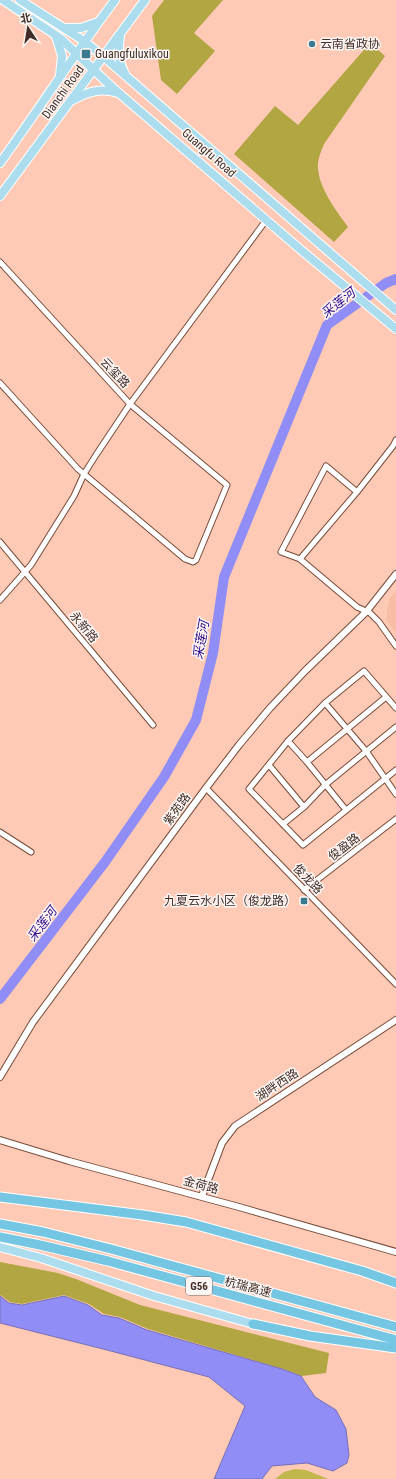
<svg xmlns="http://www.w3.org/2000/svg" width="396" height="1479" viewBox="0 0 396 1479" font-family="'Roboto Condensed','Noto Sans SC',sans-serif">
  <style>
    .built { fill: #f8bda5 }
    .green { fill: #c2b74d }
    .forest { fill: #b1a642 }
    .water { fill: #908df6; stroke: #7870b7 }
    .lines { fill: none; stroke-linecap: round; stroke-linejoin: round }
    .river { stroke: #908df6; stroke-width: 10 }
    .minor-casing { stroke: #774c3a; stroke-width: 7 }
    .tertiary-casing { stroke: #774c3a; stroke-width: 8 }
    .primary-casing { stroke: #fff; stroke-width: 10 }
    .motorway-casing { stroke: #fff; stroke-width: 11 }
    .minor { stroke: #fff; stroke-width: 5 }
    .tertiary { stroke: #fff; stroke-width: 6 }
    .primary { stroke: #acddee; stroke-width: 8 }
    .motorway { stroke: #74c6e3; stroke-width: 9 }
    .poi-dot { fill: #3c7a90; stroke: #fcf7f5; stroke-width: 1.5 }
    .labels { text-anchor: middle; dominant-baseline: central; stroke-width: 3; stroke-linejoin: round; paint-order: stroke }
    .shield { fill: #fcf7f5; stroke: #796a63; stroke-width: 1 }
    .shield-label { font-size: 11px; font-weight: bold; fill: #412d25 }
    .poi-label { font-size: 12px; fill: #412d25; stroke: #fcf7f5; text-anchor: start }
    .street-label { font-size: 12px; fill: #412d25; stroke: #fcf7f5 }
    .water-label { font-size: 13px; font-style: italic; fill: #310c8b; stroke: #fcf7f5 }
  </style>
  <rect width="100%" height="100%" fill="#fecab5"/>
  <path class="built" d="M396 591V634L386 619 389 599Z"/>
  <path class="green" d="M295 1469 306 1470 328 1479H275L284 1472Z"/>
  <g class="forest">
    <path d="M164 0H223L194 33 215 51 177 94 161 80 152 16Z"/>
    <path d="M370 43 385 56 324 144C321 152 317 160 318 169 320 190 336 210 348 227L334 242 234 154 275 106 298 125Z"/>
    <path d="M0 1262 58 1273 76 1279 140 1305 329 1353 326 1373 302 1376 283 1369 148 1329 120 1317 104 1314 89 1304 64 1295 22 1304 10 1302 0 1295Z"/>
  </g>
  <path class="water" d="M0 1296 9 1303 22 1305 64 1296 88 1305 102 1315 119 1318 147 1330 282 1369 301 1376 315 1397 336 1410 346 1429 349 1455 347 1463 333 1471 307 1463 272 1466 262 1479H214L245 1406 209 1377 107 1350 0 1323Z"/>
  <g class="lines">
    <path class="river" d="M0 999 105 862 164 777 196 720 213 653 224 577 327 325 386 283 396 279"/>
    <defs>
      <g id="minor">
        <path d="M0 262 130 404 227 485 196 560 193 562 185 559 78 469 0 383"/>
        <path d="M357 492 326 466 281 552 300 559 357 492 393 446 396 440"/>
        <path d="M0 542 153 725"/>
        <path d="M300 559 357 607 370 613 379 622 396 646"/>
        <path d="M0 600 31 565 74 496 84 474 96 455 130 404 267 219"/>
        <path d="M325 703 366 751 396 794"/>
        <path d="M396 708 364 671 325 703 288 741 249 789 303 845 396 770"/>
        <path d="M288 741 307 762 386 697"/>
        <path d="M307 762 346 810"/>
        <path d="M269 765 304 807 325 785 396 727"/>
        <path d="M206 788 396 984"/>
        <path d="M283 824 304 807"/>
        <path d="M0 832 31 852"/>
        <path d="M304 890 396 819"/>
      </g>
      <g id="tertiary">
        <path d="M0 1077 33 1022 206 788 239 745 270 708 305 671 366 612 396 574"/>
        <path d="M0 1140 69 1161 239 1207 396 1252"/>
        <path d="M202 1196 222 1143 235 1126 396 1020"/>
      </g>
      <g id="primary">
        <path d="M3 0 60 38 113 88 301 250 396 329"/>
        <path d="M20 0 84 41 104 57 396 310"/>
        <path d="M65 28H81L98 22"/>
        <path d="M56 36 62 56 60 75"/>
        <path d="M120 36C118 50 118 61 125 74"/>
        <path d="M73 100C89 91 101 88 118 93"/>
        <path d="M0 163C39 109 75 53 115 0"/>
        <path d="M0 196 145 0"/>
        <path d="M0 1247 41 1258 154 1296 253 1324"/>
      </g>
      <g id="motorway">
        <path d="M0 1197 143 1215 186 1222 362 1271 396 1283"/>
        <path d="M0 1224 43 1232 111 1249 396 1327"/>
        <path d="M0 1237 40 1245 108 1261 396 1340"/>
        <path d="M253 1324 310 1336 396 1348"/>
      </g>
    </defs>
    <use href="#minor" class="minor-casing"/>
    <use href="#tertiary" class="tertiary-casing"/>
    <use href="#primary" class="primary-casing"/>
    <use href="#motorway" class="motorway-casing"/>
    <use href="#minor" class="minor"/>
    <use href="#tertiary" class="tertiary"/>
    <use href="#primary" class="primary"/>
    <use href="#motorway" class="motorway"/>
  </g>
  <g class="poi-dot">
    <circle cx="312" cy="44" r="4"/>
    <rect x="81" y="49" width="10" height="10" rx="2"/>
    <rect x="300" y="897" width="8" height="8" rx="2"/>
  </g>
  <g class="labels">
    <rect class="shield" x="186" y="1277" width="26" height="18" rx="3"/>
    <g class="shield-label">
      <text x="199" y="1286">G56</text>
    </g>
    <g class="poi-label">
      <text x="320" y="44">云南省政协</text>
      <text x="95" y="54">Guangfuluxikou</text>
      <text x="296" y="901" text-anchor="end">九夏云水小区（俊龙路）</text>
    </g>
    <g class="street-label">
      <text transform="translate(63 92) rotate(-54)">Dianchi Road</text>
      <text transform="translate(209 153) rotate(41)">Guangfu Road</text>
      <text transform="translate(115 373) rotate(47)">云玺路</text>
      <text transform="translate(84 627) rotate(50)">永新路</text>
      <text transform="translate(177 809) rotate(-54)">紫苑路</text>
      <text transform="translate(344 847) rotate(-38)">俊盈路</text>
      <text transform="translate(308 879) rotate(46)">俊龙路</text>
      <text transform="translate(277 1085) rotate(-33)">湖畔西路</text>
      <text transform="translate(201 1185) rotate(15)">金荷路</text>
      <text transform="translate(248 1287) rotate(15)">杭瑞高速</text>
    </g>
    <g class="water-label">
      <text transform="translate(338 303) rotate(-38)">采莲河</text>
      <text transform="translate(201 640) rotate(-80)">采莲河</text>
      <text transform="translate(42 924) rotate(-53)">采莲河</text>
    </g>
  </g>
  <g transform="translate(28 28) rotate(348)" stroke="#fcf7f5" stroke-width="3" paint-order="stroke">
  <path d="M0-3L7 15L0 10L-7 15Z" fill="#412d25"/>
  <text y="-6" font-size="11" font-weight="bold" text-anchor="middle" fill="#412d25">北</text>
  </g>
</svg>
